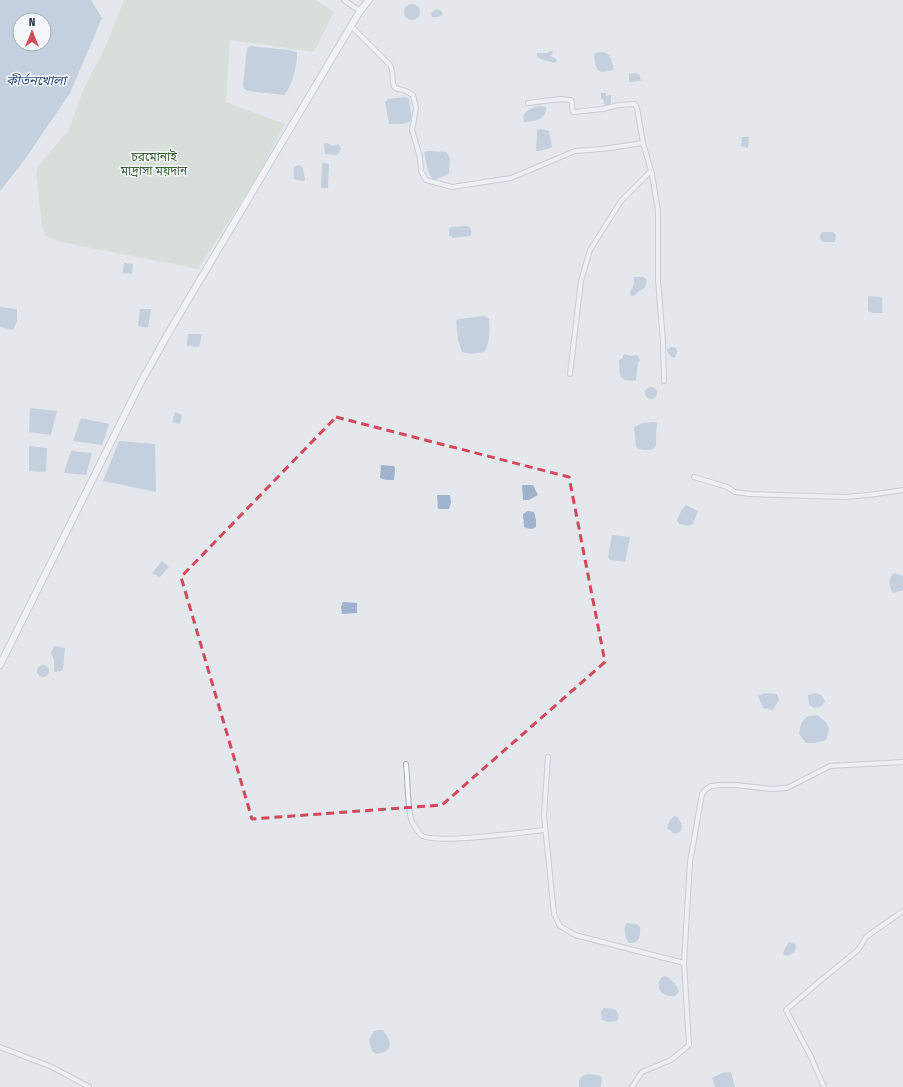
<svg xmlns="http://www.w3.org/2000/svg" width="903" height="1087" viewBox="0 0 903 1087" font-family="'Fira Sans Condensed','Noto Sans Bengali',sans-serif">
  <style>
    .green { fill: #c9d6c5 }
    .water { fill: #9fb4cc; fill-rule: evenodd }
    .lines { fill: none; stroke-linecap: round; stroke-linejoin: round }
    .minor-casing { stroke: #a9aeb7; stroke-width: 6 }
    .secondary-casing { stroke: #a9aeb7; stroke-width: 8 }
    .minor { stroke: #f7f8fa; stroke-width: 4 }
    .secondary { stroke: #fff; stroke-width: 6 }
    .marked { fill: none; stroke: #d1495b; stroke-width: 3; stroke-dasharray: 8 5; stroke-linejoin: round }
    .labels { text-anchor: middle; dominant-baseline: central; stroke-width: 3; stroke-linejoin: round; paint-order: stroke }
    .park-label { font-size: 12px; fill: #3f6138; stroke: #f4f6f9 }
    .water-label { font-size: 13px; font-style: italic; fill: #34527a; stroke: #f4f6f9 }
  </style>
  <rect width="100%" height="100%" fill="#e4e7ec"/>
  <path class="green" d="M124 0H316L334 12 314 52 230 40 226 102 285 124 258 176 198 269 61 242 45 236 41 218 36 173 39 165 68 131 84 88 107 43Z"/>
  <g class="water">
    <path d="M0 0H91L102 18 70 93 23 162 0 191ZM20 20H44V44H20Z"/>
    <circle cx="412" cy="12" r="8"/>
    <path d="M437 9 441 11 443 15 438 17H432L431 13Z"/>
    <path d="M250 46 289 50 297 52C298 63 292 87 284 95L248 91 244 89 243 85 247 48Z"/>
    <path d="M550 51H553L551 56 556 59 557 61 555 63 546 61 537 57V53H547Z"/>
    <path d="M601 52C611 52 612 62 614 70L603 72 599 71 596 67 594 55 595 53Z"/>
    <path d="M634 73 639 74 641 81 629 82V74Z"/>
    <path d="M601 93H606V96L611 95V103C609 105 606 106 604 104L603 99H601Z"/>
    <path d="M406 97 409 99 412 120C406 125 396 124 389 124L385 102 388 99Z"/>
    <path d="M540 106 546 107C548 119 533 122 524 122 521 111 531 108 540 106Z"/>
    <path d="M541 129 549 131 552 147 547 149 539 151H536L537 130Z"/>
    <path d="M742 137H749L748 148 741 146Z"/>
    <path d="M327 143 333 146 339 144 341 149 337 155 325 154 324 144Z"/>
    <path d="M428 151 447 152 450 159 449 173 447 175 433 180C427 172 426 161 424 152Z"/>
    <path d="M324 163 329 164 328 188H321L322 164Z"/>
    <path d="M300 165 303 168 305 180 304 181 294 179V168L296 166Z"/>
    <path d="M467 226C471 228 473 232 470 236L453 238 449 235V229L451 227Z"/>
    <path d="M822 232H833L836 235 835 242H823C819 238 819 236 822 232Z"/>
    <path d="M124 263 133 264 132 274 123 273Z"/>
    <path d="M634 277H643L647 280 645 288 639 291 634 296H631L630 292 634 284Z"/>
    <path d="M868 296 881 297 882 299V313H873L868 311Z"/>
    <path d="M0 307 17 309V321L13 330 0 327Z"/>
    <path d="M140 309H151L148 328 138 326Z"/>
    <path d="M485 316 489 319C490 330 490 343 484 352L471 354 462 352 458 340 456 321 459 319Z"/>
    <path d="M188 334H202L199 347 187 346Z"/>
    <path d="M672 347 676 348 677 351 675 358 672 357 668 353 667 349Z"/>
    <path d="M625 354 631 356 637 355 640 360 638 363 636 380C617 383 620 373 619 360L622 359 623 355Z"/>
    <circle cx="651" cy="393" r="6"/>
    <path d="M30 408 57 411 51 435 29 432Z"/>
    <path d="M175 412 182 415 180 424 172 422Z"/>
    <path d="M81 418 109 424 102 445 73 441Z"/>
    <path d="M654 422 657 423C657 427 656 431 656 436 656 443 658 450 648 450 643 450 640 450 636 447L634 427 643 423Z"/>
    <path d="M119 441 155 444 156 492 103 481Z"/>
    <path d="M29 446 47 448 46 472 29 471Z"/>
    <path d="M71 451 92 453 86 475 64 473Z"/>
    <path d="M381 465 394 466 395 468 394 480H386L380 478Z"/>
    <path d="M522 485H533L538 495 529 500H523Z"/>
    <path d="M437 495H450L451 502 449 509H438Z"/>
    <path d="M686 505 698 511 693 524 687 526 679 524 677 520 681 511Z"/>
    <path d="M528 511 534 512 536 520V527C532 530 528 529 524 527L523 514Z"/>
    <path d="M612 535 630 537 625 562 610 560 608 557Z"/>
    <path d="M162 561 169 567 160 577 152 573Z"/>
    <path d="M894 573 903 576V590L893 593C889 587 887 578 894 573Z"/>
    <path d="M343 602 357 603V613L342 614 341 607Z"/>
    <path d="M54 646 65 648 63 669 61 671 54 672V660L51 653Z"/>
    <circle cx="43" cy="671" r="6"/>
    <path d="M765 693 777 694 779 700 773 710 763 708 758 696Z"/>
    <path d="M816 693 821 695 825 701 822 706 815 708 809 705 808 695Z"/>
    <path d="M817 715 826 722 829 729 826 740 815 743H806L799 734 801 724 806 717Z"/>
    <path d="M674 816 678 817 682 826 681 831 675 834 667 828 670 820Z"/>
    <path d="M627 923 637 924 640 927C641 935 639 944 629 943 625 938 624 931 625 925Z"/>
    <path d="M789 942 795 944 796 948C794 954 788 958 783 954L785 948Z"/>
    <path d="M665 976C672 979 677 985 679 992L675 996C665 998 657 992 659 981L662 977Z"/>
    <path d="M604 1008 615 1009C618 1013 620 1016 617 1021L608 1022 602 1020 601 1012Z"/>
    <path d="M380 1030H383C393 1043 393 1052 376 1054L372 1051 369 1040 374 1031Z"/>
    <path d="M731 1072 735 1087H715L712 1078 722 1073Z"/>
    <path d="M587 1074 599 1075 602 1078 601 1087H579V1080L582 1076Z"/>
  </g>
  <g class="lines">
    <defs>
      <g id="minor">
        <path d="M344 0 360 11"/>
        <path d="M351 26 390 65C395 73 390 80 395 88L406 91 413 95 416 108 412 130 420 157 421 171 426 180 452 187 491 181 511 178 575 151 602 149 643 143"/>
        <path d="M528 103 560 99 571 100 572 102V108L573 112 603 109 618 105 635 104 637 108 643 143 652 174 658 211V280L663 342 664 381"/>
        <path d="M570 374 581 281 590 250 621 201 651 171"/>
        <path d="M694 477 727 487 735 492 750 494 844 497 869 495 903 490"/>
        <path d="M548 757 544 816 554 914 560 926 575 935 684 963"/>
        <path d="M406 764C408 780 407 808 412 822 414 825 418 832 421 835 433 845 525 832 545 830"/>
        <path d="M0 1047 52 1067 89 1087"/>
        <path d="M632 1087 642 1072 671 1060 689 1045 684 963 690 862 702 794 705 790 711 786 720 785H735L772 789 787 788 830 766 903 762"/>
        <path d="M824 1087 811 1057 786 1010 820 981 858 950 866 937 903 911"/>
      </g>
      <path id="secondary" d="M0 665 141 382 169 332 360 11 369 0"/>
    </defs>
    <use href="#minor" class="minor-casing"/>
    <use href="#secondary" class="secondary-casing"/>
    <use href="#minor" class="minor"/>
    <use href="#secondary" class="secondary"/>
  </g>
  <path d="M0 0H903V1087H0ZM336 417 569 477 605 662 442 805 252 819 181 577Z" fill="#e4e7ec" fill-opacity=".55" fill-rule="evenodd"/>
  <path class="marked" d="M336 417 569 477 605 662 442 805 252 819 181 577Z"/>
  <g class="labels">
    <g class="park-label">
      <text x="154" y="157">চরমোনাই<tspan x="154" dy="14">মাদ্রাসা ময়দান</tspan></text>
    </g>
    <g class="water-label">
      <text x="36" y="80">কীর্তনখোলা</text>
    </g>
  </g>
  <g transform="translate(32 32)"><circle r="19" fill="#f4f6f9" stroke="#a4a8b1"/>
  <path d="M0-3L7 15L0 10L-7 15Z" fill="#d1495b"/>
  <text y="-6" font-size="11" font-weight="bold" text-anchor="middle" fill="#2b3445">N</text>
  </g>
</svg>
